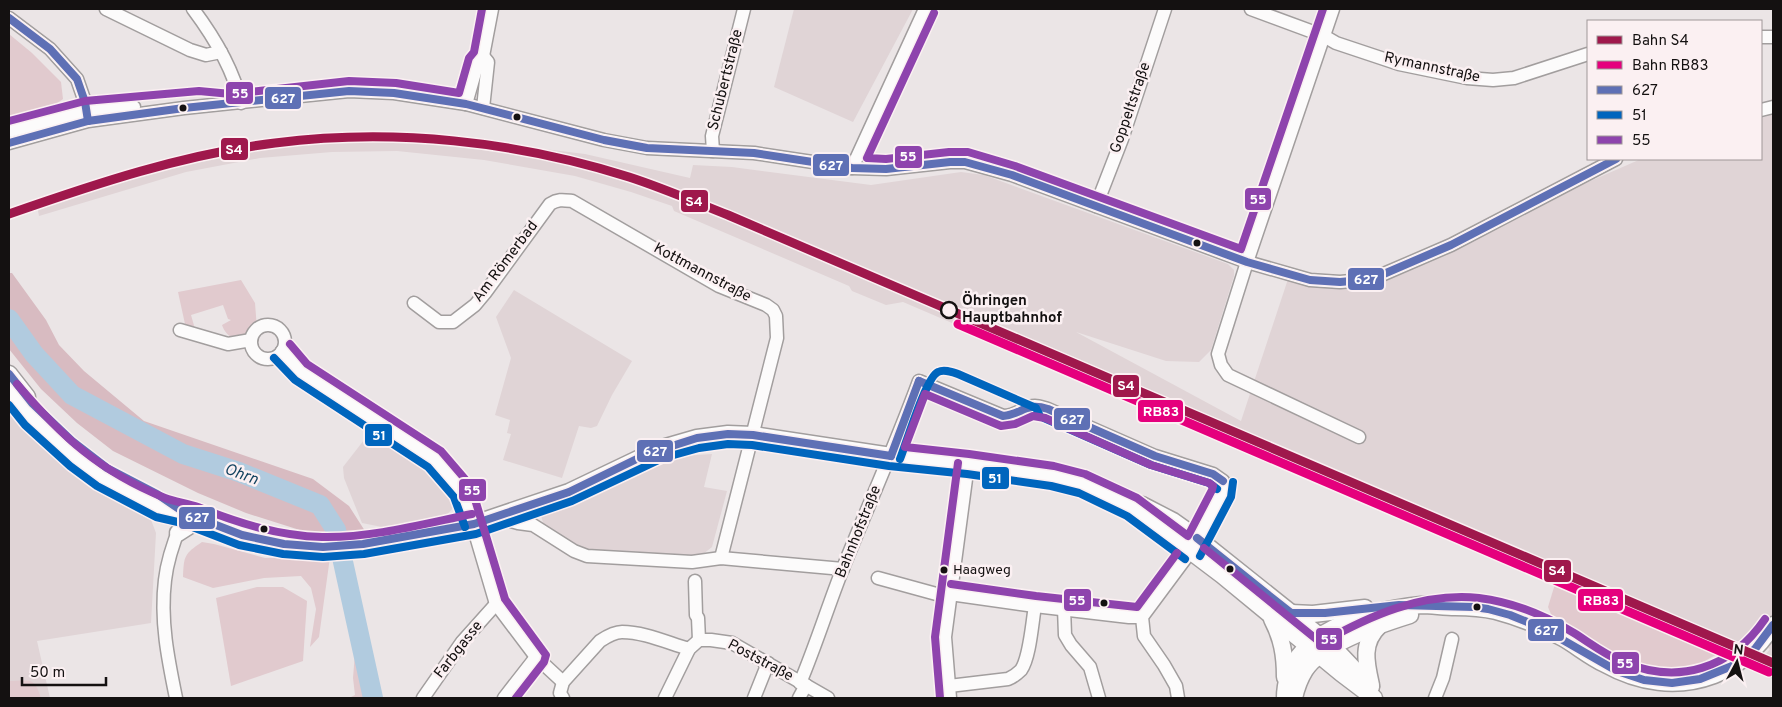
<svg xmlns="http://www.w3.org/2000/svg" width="1782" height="707" viewBox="0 0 1782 707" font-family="Overpass,sans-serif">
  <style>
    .built { fill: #e0d4d6 }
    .green { fill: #e1cace }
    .forest { fill: #d8bbc1 }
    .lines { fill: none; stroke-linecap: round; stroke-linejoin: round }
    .river { stroke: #b1cbdf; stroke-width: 20 }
    .minor-casing { stroke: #a29e9e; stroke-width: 15 }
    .major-casing { stroke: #a29e9e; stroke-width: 19 }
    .minor { stroke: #fcfbfb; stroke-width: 12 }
    .major { stroke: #fcfbfb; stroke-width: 16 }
    .bus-1-casing { stroke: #fbf0f2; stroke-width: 11 }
    .bus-2-casing { stroke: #fbf0f2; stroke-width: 11 }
    .bus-3-casing { stroke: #fbf0f2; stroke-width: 11 }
    .bus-1 { stroke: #5e70b5; stroke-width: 8 }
    .bus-2 { stroke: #0065bd; stroke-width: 8 }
    .bus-3 { stroke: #8e44ad; stroke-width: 8 }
    .rail-1-casing { stroke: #fbf0f2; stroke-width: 12 }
    .rail-2-casing { stroke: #fbf0f2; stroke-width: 12 }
    .rail-1 { stroke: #9f184c; stroke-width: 9 }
    .rail-2 { stroke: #e5007d; stroke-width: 9 }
    .bus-dot { fill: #141111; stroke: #fbf0f2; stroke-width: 2 }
    .stop-dot { fill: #fbf0f2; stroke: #141111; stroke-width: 2.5 }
    .labels { text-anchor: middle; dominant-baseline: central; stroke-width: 5; stroke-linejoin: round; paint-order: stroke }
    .bus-label { font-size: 14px; fill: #141111; stroke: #fbf0f2; text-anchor: start }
    .street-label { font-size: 15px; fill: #141111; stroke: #fbf0f2 }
    .stop-label { font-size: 15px; font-weight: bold; fill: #141111; stroke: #fbf0f2; text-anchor: start }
    .water-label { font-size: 16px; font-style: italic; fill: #144461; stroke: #fbf0f2 }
    .line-badge { stroke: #fbf0f2; stroke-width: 2 }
    .badge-label { font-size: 14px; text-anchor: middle; font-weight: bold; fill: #fff }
  </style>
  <rect width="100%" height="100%" fill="#ebe5e6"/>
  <g class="built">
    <path d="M794 9H913L853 122 774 87Z"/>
    <path d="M1772 115 1773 119V679L1753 670 1770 649 1758 643 1745 638 1721 654 1426 529 1233 443 1180 424 1078 377 903 302 886 305 852 291 849 286 674 211 672 206 631 192 575 176 484 160 397 151 332 152 260 158 186 172 39 216 36 200 144 167 236 146 341 134 418 133 511 145 585 154 690 178 693 165 732 167 871 185 961 172 984 175 1228 264 1234 270V276L1211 350 1199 362 1166 361 1076 332 1241 421 1289 276 1363 280 1641 159H1761V118Z"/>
    <path d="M514 290 632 361 612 395 597 426 591 428 579 426 562 478 503 460 511 434 507 433 510 420 495 415 511 358 496 317Z"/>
    <path d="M9 390 128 497 148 512 156 533 151 623 37 641 50 698H9Z"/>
    <path d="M371 431 426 464 454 495 453 508 443 519 392 529 362 523 344 478 343 467Z"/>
    <path d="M712 454 704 487 727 491 712 547 694 561 576 548 544 526 540 512 668 457Z"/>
  </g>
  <g class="green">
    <path d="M9 34 32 53 61 82 63 99 43 113 9 119Z"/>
    <path d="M241 280 255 303 257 329 252 334 251 340C237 340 227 339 222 325L231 320 228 319 223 305 191 315 195 329 180 330 185 324 178 292Z"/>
    <path d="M202 542 214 544 265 558 330 557 319 637 310 647 316 609 311 588 301 576 264 578 213 588 183 577C184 556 184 554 202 542Z"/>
    <path d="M1555 584 1719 653 1696 666 1657 668 1622 658 1585 642 1556 626 1548 607Z"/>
    <path d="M257 587H283L307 601 303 661 231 686 216 598Z"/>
    <path d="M367 652 378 698H349L355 695 353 678 355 653Z"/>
    <path d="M9 681C30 681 34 676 41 698H9Z"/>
  </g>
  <path class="forest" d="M9 273H12L46 320 59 345 84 371 144 421 313 479 349 506 365 531 306 532 246 513 198 493 113 451 77 423 41 389 9 349Z"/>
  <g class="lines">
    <path class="river" d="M9 319 34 354 72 395 183 454 239 472 320 505 336 530 373 698"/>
    <defs>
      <g id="minor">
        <path d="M106 9 190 50 206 55 221 52"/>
        <path d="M193 9C214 37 233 68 241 103"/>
        <path d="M1251 9 1324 36 1336 43 1399 64 1467 78 1493 80 1514 78 1588 54"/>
        <path d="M1333 9 1247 262 1218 354 1221 365 1228 375 1359 437"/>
        <path d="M9 18 50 49 77 79 85 102 87 119"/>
        <path d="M1761 37H1773"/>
        <path d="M466 104 478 62 483 56 492 9"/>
        <path d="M483 108 488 62 483 56"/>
        <path d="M1761 110 1773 107"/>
        <path d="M9 131 86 111 134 107"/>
        <path d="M9 143 88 121 184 108 349 91 394 93 466 104 604 140 647 148 754 153 852 168 886 169 950 162H965L1012 175 1247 262 1310 280 1340 282 1362 280 1379 276 1451 245 1616 159"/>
        <path d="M713 151 712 136 744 9"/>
        <path d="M852 168 925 9"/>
        <path d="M1096 206 1122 139 1165 9"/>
        <path d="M414 303 439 322H453L475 305 485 293 550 204C558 199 563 200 572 201L719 286 766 305 773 310 776 316 777 338 721 558"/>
        <circle cx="268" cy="342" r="17"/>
        <path d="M180 330 228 344 251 340"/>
        <path d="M282 351 300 372 435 459 463 492 496 604 536 657 563 682"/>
        <path d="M497 517 518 523 533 525 574 551 587 556 692 562 721 558 843 569"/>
        <path d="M878 578 940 595 950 594 1035 606 1129 617H1142"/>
        <path d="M695 581 696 615 698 618 699 640"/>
        <path d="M1064 608 1065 635 1071 645 1090 667 1099 698"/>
        <path d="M800 683C816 645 828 606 843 568 868 506 896 444 919 381L1003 416C1018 416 1023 406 1035 406 1039 406 1044 408 1048 409L1155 456 1213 474 1223 481 1222 493 1191 551 1142 617 1144 636 1164 665 1176 686 1178 698"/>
        <path d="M949 686 1008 679C1013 677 1017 674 1021 670 1030 657 1032 623 1035 606"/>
        <path d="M176 698C168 659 160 620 165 580 167 562 174 541 181 524"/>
        <path d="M423 698 462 642 496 604"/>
        <path d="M504 698 536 657"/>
        <path d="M563 698 560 693 563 682 600 641C606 637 615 632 622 632 644 632 668 643 689 649"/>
        <path d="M665 698 689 649 699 640H711L732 643 828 698"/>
        <path d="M754 698 768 663"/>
        <path d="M799 698 806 685"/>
        <path d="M950 698 945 637 968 464"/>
        <path d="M1435 698 1443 678 1452 639"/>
      </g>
      <g id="major">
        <path d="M9 374 27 397"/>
        <path d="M9 390 32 418 77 459 102 477 159 507 185 513 242 535 284 544 323 547 363 544 474 524 569 492 659 449 697 438 728 434 753 435 891 456 968 464 1053 476 1082 484 1132 507 1222 575 1341 673 1374 698"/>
        <path d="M1142 505 1173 521 1197 538 1291 613 1333 647 1371 687"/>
        <path d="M178 533 192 524 207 522"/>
        <path d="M1291 613 1313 614 1365 608"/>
        <path d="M1272 619C1282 638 1285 655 1285 677"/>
        <path d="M1371 685C1366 663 1361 643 1379 626"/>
        <path d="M1285 698C1285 666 1305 642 1334 628 1361 615 1391 608 1421 605 1432 605 1444 607 1455 607 1469 607 1483 608 1496 611 1519 617 1543 627 1563 638 1577 646 1590 657 1605 664 1639 683 1677 689 1714 675 1740 665 1758 649 1773 625"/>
        <path d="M1294 698C1296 689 1300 678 1305 670 1322 644 1381 624 1410 615"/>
      </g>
    </defs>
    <use href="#minor" class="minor-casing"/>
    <use href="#major" class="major-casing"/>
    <use href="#minor" class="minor"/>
    <use href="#major" class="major"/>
    <defs>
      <g id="bus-1">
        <path d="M9 18 50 49 77 79 85 102 88 121"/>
        <path d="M9 143 88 121 184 108 349 91 394 93 466 104 604 140 647 148 754 153 852 168 886 169 950 162H965L1012 175 1247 262 1310 280 1340 282 1362 280 1379 276 1451 245 1616 159"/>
        <path d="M9 374 32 403 72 441 107 468 157 494 185 513 242 535 284 544 323 547 363 544 474 524 569 492 647 454 697 438 728 434 753 435 891 456"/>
        <path d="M919 381 1003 416C1023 414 1025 402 1048 409L1155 456 1213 474 1223 481"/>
        <path d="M891 456 919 381"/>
        <path d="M1197 538 1291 613"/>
        <path d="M1291 613H1325L1399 605 1474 607 1488 609 1510 615 1542 628 1617 671 1644 680 1672 683 1700 679 1732 666 1755 649 1773 625"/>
      </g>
      <g id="bus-2">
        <path d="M274 358 295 380 428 467 454 497 465 527"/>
        <path d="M9 405 25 425 70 466 97 486 156 517 182 523 239 545 283 554 323 557 364 554 476 534 572 501 663 458 699 448 728 444 752 445 889 466 967 474 1051 486 1079 493 1127 516 1185 559"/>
        <path d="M1044 418 1151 465 1209 483 1217 489"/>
        <path d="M900 459C906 444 926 377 938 372 944 369 952 372 958 374L1036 408 1039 414"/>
        <path d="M1200 556 1231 497 1233 482"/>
      </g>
      <g id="bus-3">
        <path d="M934 13 867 158 886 159 949 152H968L1015 166 1241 249 1323 9"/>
        <path d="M9 121 85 101 199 91 231 94 349 81 396 83 459 93 469 58 474 52 482 9"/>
        <path d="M290 344 307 364 441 451 471 486 505 599 546 655 544 662 516 698"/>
        <path d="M17 384C62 437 99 471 165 498 175 502 187 503 198 507 238 523 279 536 322 537 372 538 423 524 472 514"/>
        <path d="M925 394 1001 426 1015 424 1033 416 1045 418 1151 465 1209 483 1213 486 1212 490 1188 536 1137 498 1085 474 1054 466 969 454 905 447Z"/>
        <path d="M1204 548 1321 643C1369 616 1422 592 1479 598 1512 602 1546 616 1574 633 1590 643 1605 655 1623 662 1678 685 1731 669 1765 619"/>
        <path d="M951 584 1036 596 1137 607 1177 553"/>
        <path d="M940 698 935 637 958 463"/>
      </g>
    </defs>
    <use href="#bus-1" class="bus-1-casing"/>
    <use href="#bus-2" class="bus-2-casing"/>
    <use href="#bus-3" class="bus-3-casing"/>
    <use href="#bus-1" class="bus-1"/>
    <use href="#bus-2" class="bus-2"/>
    <use href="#bus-3" class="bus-3"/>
    <defs>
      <path id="rail-1" d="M9 214C95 184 184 154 275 143 393 128 516 141 629 177 663 188 695 202 728 215L1773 663"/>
      <path id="rail-2" d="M958 324 1769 672"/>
    </defs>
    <use href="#rail-1" class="rail-1-casing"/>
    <use href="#rail-2" class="rail-2-casing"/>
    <use href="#rail-1" class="rail-1"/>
    <use href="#rail-2" class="rail-2"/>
  </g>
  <g class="bus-dot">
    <circle cx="183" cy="108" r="4.5"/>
    <circle cx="517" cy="117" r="4.5"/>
    <circle cx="1197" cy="243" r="4.5"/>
    <circle cx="264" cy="529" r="4.5"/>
    <circle cx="1230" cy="569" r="4.5"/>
    <circle cx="944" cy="570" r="4.5"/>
    <circle cx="1104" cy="603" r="4.5"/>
    <circle cx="1477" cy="607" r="4.5"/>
  </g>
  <circle class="stop-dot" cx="949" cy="310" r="8"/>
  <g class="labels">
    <g class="bus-label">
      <text x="953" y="570">Haagweg</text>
    </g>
    <g class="street-label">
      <text transform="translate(1432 68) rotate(12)">Rymannstraße</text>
      <text transform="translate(726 80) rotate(-76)">Schubertstraße</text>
      <text transform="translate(1131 108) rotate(-71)">Goppeltstraße</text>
      <text transform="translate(506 262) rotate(-53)">Am Römerbad</text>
      <text transform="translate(702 273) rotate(28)">Kottmannstraße</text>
      <text transform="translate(859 532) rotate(-68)">Bahnhofstraße</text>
      <text transform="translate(459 650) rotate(-52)">Farbgasse</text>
      <text transform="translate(760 661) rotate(28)">Poststraße</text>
    </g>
    <g class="stop-label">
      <text x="962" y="301">Öhringen<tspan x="962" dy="17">Hauptbahnhof</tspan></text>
    </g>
    <g class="water-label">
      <text transform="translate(241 475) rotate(20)">Ohrn</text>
    </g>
  </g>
  <g class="line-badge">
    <rect x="225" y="81" width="29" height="24" rx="5" fill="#8e44ad"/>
    <rect x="264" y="86" width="38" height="24" rx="5" fill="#5e70b5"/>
    <rect x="220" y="137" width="29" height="24" rx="5" fill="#9f184c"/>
    <rect x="894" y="145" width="29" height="24" rx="5" fill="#8e44ad"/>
    <rect x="812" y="153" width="38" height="24" rx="5" fill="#5e70b5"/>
    <rect x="1244" y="187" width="28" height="24" rx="5" fill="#8e44ad"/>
    <rect x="680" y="189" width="29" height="24" rx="5" fill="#9f184c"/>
    <rect x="1347" y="267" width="38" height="24" rx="5" fill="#5e70b5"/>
    <rect x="1112" y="374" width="28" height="24" rx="5" fill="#9f184c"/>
    <rect x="1137" y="399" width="47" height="24" rx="5" fill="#e5007d"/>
    <rect x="1053" y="407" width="38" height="24" rx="5" fill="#5e70b5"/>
    <rect x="364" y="423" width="29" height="24" rx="5" fill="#0065bd"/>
    <rect x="636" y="439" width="38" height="24" rx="5" fill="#5e70b5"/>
    <rect x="981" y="466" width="29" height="24" rx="5" fill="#0065bd"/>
    <rect x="458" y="478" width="29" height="24" rx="5" fill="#8e44ad"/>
    <rect x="178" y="506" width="38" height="24" rx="5" fill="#5e70b5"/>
    <rect x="1543" y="559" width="29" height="24" rx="5" fill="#9f184c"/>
    <rect x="1577" y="588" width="47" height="24" rx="5" fill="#e5007d"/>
    <rect x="1063" y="588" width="29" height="24" rx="5" fill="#8e44ad"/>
    <rect x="1527" y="618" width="38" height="24" rx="5" fill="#5e70b5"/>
    <rect x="1315" y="627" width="28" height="24" rx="5" fill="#8e44ad"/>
    <rect x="1611" y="651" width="29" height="24" rx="5" fill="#8e44ad"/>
  </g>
  <g class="badge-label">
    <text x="240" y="98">55</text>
    <text x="283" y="103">627</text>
    <text x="234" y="154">S4</text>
    <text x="908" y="161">55</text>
    <text x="831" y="170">627</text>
    <text x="1258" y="204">55</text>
    <text x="694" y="206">S4</text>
    <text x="1366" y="284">627</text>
    <text x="1126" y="390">S4</text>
    <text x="1161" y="416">RB83</text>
    <text x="1072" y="424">627</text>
    <text x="379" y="440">51</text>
    <text x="655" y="456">627</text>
    <text x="995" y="483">51</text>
    <text x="472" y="495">55</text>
    <text x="197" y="522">627</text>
    <text x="1557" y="575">S4</text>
    <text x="1601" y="605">RB83</text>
    <text x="1077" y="605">55</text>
    <text x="1546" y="635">627</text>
    <text x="1329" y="644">55</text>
    <text x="1625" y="668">55</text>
  </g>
  <rect width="1782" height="707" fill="none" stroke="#141111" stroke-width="20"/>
  <rect x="1587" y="20" width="175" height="140" fill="#fbf0f2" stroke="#9f9798"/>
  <rect x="1597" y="36" width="25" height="8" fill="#9f184c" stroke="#9f9798"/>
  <text x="1632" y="45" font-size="15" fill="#141111">Bahn S4</text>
  <rect x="1597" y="61" width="25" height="8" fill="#e5007d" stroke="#9f9798"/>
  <text x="1632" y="70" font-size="15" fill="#141111">Bahn RB83</text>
  <rect x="1597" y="86" width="25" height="8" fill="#5e70b5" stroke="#9f9798"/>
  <text x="1632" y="95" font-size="15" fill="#141111">627</text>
  <rect x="1597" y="111" width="25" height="8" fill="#0065bd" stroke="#9f9798"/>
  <text x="1632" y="120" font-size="15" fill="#141111">51</text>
  <rect x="1597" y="136" width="25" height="8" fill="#8e44ad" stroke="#9f9798"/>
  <text x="1632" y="145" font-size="15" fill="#141111">55</text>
  <g transform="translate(1737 662) rotate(7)" stroke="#fbf0f2" stroke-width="4" paint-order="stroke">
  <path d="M0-4L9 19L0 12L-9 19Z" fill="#141111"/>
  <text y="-8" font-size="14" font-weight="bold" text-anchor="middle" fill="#141111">N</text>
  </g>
  <path d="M22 677v8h84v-8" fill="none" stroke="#141111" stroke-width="2.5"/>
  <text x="30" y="677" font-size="15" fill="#141111" stroke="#fbf0f2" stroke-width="4" paint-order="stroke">50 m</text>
</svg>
